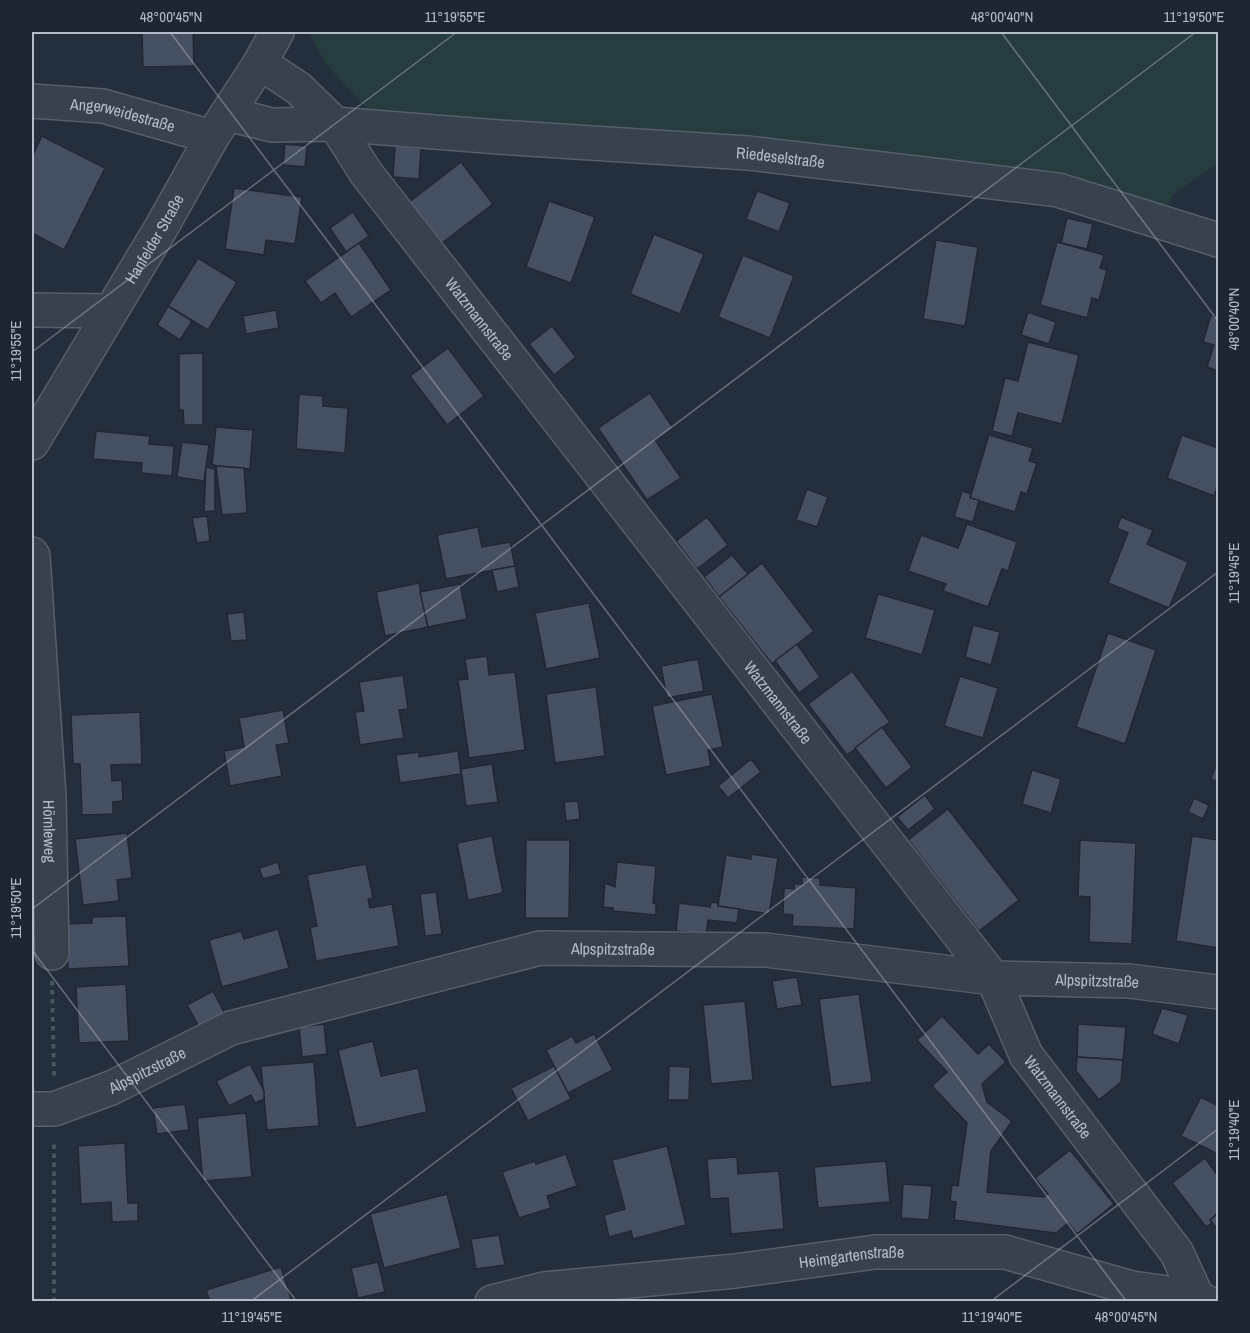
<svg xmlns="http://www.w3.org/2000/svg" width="1250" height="1333" viewBox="0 0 1250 1333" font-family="'Archivo Narrow',sans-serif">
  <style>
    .green { fill: #263c3f }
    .building { fill: #455162; stroke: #1f2835; stroke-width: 1.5 }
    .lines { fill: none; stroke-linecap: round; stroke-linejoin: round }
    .minor-casing { stroke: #565f6c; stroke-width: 36 }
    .path { stroke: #44595c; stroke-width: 4; stroke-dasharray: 4.5 4.5; stroke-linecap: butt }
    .minor { stroke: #38414e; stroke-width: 33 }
    .ticks { fill: none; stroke: #b4bcc9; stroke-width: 1.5; stroke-opacity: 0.45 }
    .labels { text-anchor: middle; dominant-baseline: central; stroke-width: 5; stroke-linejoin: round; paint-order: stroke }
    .street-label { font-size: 16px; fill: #b4bcc9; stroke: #1d2633 }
    .neatline { fill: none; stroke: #b4bcc9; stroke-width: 2 }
    .ticks-label { font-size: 15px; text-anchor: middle; fill: #b4bcc9 }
  </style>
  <rect width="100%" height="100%" fill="#242f3e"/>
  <path class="green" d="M308 32H1218V163L1173 195 1159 222 1131 213 385 128 326 64Z"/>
  <g class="building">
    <path d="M142 32H193L194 66 143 67Z"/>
    <path d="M42 136 105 168 64 250 32 233V157Z"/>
    <path d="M285 144 307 146 305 167 283 165Z"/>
    <path d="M395 146 421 148 419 179 393 177Z"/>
    <path d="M461 162 493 204 442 243 427 224 425 226 408 203Z"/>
    <path d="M234 188 302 197 295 244 266 240 264 255 225 249Z"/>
    <path d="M757 191 790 203 779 232 746 219Z"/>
    <path d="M549 201 595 217 571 283 526 267Z"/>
    <path d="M353 212 369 236 346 252 330 228Z"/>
    <path d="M1067 218 1093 224 1087 249 1061 243Z"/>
    <path d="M654 234 704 254 680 314 630 294Z"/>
    <path d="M936 240 978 247 965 326 923 319Z"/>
    <path d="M1057 242 1104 255 1100 268 1107 270 1099 300 1092 298 1087 318 1040 305Z"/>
    <path d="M359 243 391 290 351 317 335 293 321 303 305 281Z"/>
    <path d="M743 255 794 276 770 338 718 317Z"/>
    <path d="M198 258 237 282 208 330 168 306Z"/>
    <path d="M168 306 192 321 180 340 157 325Z"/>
    <path d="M276 310 279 328 246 334 243 316Z"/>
    <path d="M1028 312 1056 322 1049 344 1021 335Z"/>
    <path d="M1211 315 1218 318V371L1207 367 1214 345 1203 342Z"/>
    <path d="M552 326 576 357 554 375 529 344Z"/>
    <path d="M1028 342 1079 355 1062 424 1018 413 1012 436 992 431 1005 378 1018 381Z"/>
    <path d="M448 348 484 396 447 425 410 376Z"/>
    <path d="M203 353V425H184L183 410H179V354Z"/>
    <path d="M650 393 673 428 655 440 681 478 647 500 598 428Z"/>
    <path d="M299 394 323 396V406L348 408 345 453 296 449Z"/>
    <path d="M216 427 253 430 250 469 216 466 212 464Z"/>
    <path d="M96 431 150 436 149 444 174 446 172 476 141 473 142 463 93 459Z"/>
    <path d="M989 435 1033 448 1029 461 1037 463 1027 494 1021 492 1015 512 970 498Z"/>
    <path d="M1182 435 1218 448V484L1214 496 1167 478Z"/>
    <path d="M182 442 209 445 204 481 177 477Z"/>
    <path d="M216 466 244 468 247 513 222 515Z"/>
    <path d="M206 467 215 469V511L204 512Z"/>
    <path d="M807 489 828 497 817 527 796 520Z"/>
    <path d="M962 491 971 494 970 498 979 500 973 522 954 517Z"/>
    <path d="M207 516 210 541 197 543 192 518Z"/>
    <path d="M707 517 728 545 697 569 676 541Z"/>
    <path d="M1121 517 1153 530 1147 544 1188 562 1169 608 1108 583 1128 533 1117 528Z"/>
    <path d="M967 524 1017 542 1008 571 1002 569 988 607 943 591 946 584 908 571 921 535 958 548Z"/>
    <path d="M478 527 482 547 510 542 515 566 446 579 437 535Z"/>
    <path d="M732 555 748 574 719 597 704 577Z"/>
    <path d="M762 563 814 631 772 664 719 597Z"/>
    <path d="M515 566 519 587 497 592 492 570Z"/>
    <path d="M419 583 428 627 385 636 376 592Z"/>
    <path d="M460 584 467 619 428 627 420 592Z"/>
    <path d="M878 594 935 610 922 655 865 638Z"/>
    <path d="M589 603 600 658 546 669 535 613Z"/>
    <path d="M244 612 247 640 231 641 227 614Z"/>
    <path d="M973 625 1000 632 991 665 965 657Z"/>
    <path d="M1108 633 1156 650 1125 744 1076 727Z"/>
    <path d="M797 644 820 677 799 693 775 661Z"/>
    <path d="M487 656 489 675 515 672 525 750 469 758 458 680 468 679 465 659Z"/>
    <path d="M698 659 704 691 667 698 661 666Z"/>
    <path d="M852 671 890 722 847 755 808 704Z"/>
    <path d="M403 675 408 709 399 710 404 738 360 745 355 712 364 711 359 682Z"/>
    <path d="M960 676 998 688 983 738 944 726Z"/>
    <path d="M596 687 605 756 555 763 546 694Z"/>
    <path d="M712 694 723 747 708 750 711 766 666 775 652 706Z"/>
    <path d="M283 710 289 743 276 745 282 776 230 786 224 751 244 747 239 718Z"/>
    <path d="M140 712 142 764 111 765 112 781 122 780 123 801 113 802V814L82 815 80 764H73L71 715Z"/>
    <path d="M882 727 912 767 886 788 855 748Z"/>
    <path d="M458 751 461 774 400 783 396 755 419 752V757Z"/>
    <path d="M751 759 761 772 728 798 718 786Z"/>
    <path d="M1218 760V782L1211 779Z"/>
    <path d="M492 764 498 802 466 806 461 769Z"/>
    <path d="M1032 770 1061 779 1051 813 1022 804Z"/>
    <path d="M925 795 935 809 908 830 897 817Z"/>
    <path d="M1194 798 1209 805 1203 819 1188 812Z"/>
    <path d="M578 801 580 819 566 821 564 802Z"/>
    <path d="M948 809 1019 900 979 931 908 840Z"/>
    <path d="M127 833 132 878 117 880 119 901 83 905 75 839Z"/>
    <path d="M492 836 503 893 468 900 457 843Z"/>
    <path d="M1192 836 1218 840V948L1176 941Z"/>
    <path d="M526 840H570L569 918H525Z"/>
    <path d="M1080 840 1136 843 1132 944 1089 942 1090 897 1078 896Z"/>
    <path d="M751 854 778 858 769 914 718 906 726 855 751 859Z"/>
    <path d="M278 862 281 874 263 879 259 868Z"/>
    <path d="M617 862 656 866 653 903 656 904V915L613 911V908L603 907 605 883 615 887Z"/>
    <path d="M366 864 373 898 368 899 370 908 392 904 399 946 316 961 310 927 317 926 307 875Z"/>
    <path d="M802 877 820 878V885L856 888 854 929 792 926 793 915 783 914 784 888 794 889V884H802Z"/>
    <path d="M436 892 442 934 425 936 420 894Z"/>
    <path d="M711 902 718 903V906L739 909 737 923 708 920 706 935 676 931 679 903 710 907Z"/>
    <path d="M126 916 129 966 68 969 66 924 92 923V917Z"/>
    <path d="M278 929 289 968 222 987 209 940 241 931 244 939Z"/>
    <path d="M797 977 802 1005 777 1009 772 981Z"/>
    <path d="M126 984 129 1041 79 1043 76 987Z"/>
    <path d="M213 991 227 1018 202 1032 187 1005Z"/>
    <path d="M859 994 872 1082 831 1087 819 999Z"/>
    <path d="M745 1001 753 1080 711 1084 703 1005Z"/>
    <path d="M1162 1008 1188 1015 1179 1044 1152 1034Z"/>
    <path d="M942 1016 978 1054 989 1044 1006 1062 982 1084 987 1102 1012 1121 991 1151 987 1192 1044 1197 1048 1194 1035 1178 1070 1150 1114 1204 1077 1234 1068 1223 1056 1233 954 1220 956 1202 950 1201 952 1185 958 1186 967 1123 932 1086 947 1072 917 1040Z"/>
    <path d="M324 1024 327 1054 302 1057 299 1027Z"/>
    <path d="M1078 1024 1126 1027 1123 1060 1077 1057Z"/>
    <path d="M594 1034 613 1070 568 1093 546 1050 572 1036 576 1043Z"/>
    <path d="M373 1041 381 1076 418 1068 427 1112 356 1128 338 1050Z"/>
    <path d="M1077 1057 1123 1060 1121 1082 1099 1100 1076 1071Z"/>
    <path d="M314 1062 319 1126 267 1130 261 1066Z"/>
    <path d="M250 1064 264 1091V1099L255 1103 251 1095 229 1106 216 1081Z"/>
    <path d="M554 1066 571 1099 528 1121 511 1088Z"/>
    <path d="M669 1066 690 1067 689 1100H668Z"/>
    <path d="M1201 1097 1218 1106V1154L1181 1136Z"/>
    <path d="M185 1104 189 1130 157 1134 153 1108Z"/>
    <path d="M246 1113 252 1177 203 1181 197 1118Z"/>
    <path d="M125 1143 128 1203H138V1221L112 1222 111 1202 81 1204 78 1146Z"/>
    <path d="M667 1146 686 1225 633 1239 631 1231 609 1237 604 1215 625 1209 612 1160Z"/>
    <path d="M566 1154 577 1186 547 1196 551 1208 519 1218 502 1172 535 1161 536 1164Z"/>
    <path d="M737 1157 738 1174 779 1171 784 1229 731 1234 728 1198 710 1199 707 1159Z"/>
    <path d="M1205 1158 1218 1176V1213L1210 1220 1212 1223 1206 1227 1172 1183Z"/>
    <path d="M886 1161 890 1202 818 1208 814 1167Z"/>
    <path d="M903 1184 932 1186 929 1220 901 1218Z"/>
    <path d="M447 1194 461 1248 384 1268 370 1214Z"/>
    <path d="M1218 1213V1230L1210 1220Z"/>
    <path d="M499 1235 505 1265 476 1269 471 1239Z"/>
    <path d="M378 1262 385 1292 358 1298 351 1268Z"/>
    <path d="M281 1267 292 1302H210L206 1290Z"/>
  </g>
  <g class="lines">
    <defs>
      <g id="minor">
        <path id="s1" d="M260 63 298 88 335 124 366 173 993 978 1026 1055 1177 1253 1197 1297"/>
        <path id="s2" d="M32 101 103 106 212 137"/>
        <path id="s3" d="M227 114 272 125 335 124 498 137 748 153 1058 190 1218 240"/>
        <path d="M32 310 111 311"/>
        <path id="s4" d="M32 443 161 228 212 137 260 63 277 32"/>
        <path id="s5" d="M32 554 33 556 49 797 52 953"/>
        <path id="s6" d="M32 1109H54L111 1088 231 1028 540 948 766 950 993 978 1129 981 1218 992"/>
        <path id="s7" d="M492 1302 544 1289 735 1271 875 1252H1005L1132 1288 1197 1297 1206 1302"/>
      </g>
    </defs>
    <use href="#minor" class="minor-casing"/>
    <g class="path">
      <path d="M52 981 54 1076"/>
      <path d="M54 1302V1140"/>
    </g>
    <use href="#minor" class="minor"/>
  </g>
  <path class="ticks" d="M170 32 1127 1302M1001 32 1218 321M32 352 457 32M32 909 1196 32M32 950 297 1302M250 1302 1218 572M990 1302 1218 1129"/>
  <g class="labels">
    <g class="street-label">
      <text stroke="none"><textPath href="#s2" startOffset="92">Angerweidestraße</textPath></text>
      <text stroke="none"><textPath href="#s3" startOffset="556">Riedeselstraße</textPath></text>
      <text stroke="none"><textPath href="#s4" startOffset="238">Hanfelder Straße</textPath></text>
      <text stroke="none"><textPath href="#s1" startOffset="340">Watzmannstraße</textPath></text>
      <text stroke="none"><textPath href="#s1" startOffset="826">Watzmannstraße</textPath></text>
      <text stroke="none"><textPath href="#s5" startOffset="278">Hörnleweg</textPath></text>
      <text stroke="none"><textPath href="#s6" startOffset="609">Alpspitzstraße</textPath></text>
      <text stroke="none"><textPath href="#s6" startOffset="1095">Alpspitzstraße</textPath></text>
      <text stroke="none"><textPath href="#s6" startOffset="123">Alpspitzstraße</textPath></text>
      <text stroke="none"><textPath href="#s1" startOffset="1312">Watzmannstraße</textPath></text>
      <text stroke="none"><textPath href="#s7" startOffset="363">Heimgartenstraße</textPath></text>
    </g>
  </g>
  <rect width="1250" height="1333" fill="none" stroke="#1d2633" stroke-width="66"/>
  <rect x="33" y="33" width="1184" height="1267" class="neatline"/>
  <g class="ticks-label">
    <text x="171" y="22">48°00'45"N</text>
    <text x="455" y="22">11°19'55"E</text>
    <text x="1002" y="22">48°00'40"N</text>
    <text x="1194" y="22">11°19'50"E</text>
    <text transform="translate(1234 319) rotate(-90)" y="5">48°00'40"N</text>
    <text transform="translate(16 351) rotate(-90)" y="5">11°19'55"E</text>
    <text transform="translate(1234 573) rotate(-90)" y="5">11°19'45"E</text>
    <text transform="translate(16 908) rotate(-90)" y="5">11°19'50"E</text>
    <text transform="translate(1234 1130) rotate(-90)" y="5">11°19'40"E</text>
    <text x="252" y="1322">11°19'45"E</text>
    <text x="992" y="1322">11°19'40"E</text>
    <text x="1126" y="1322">48°00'45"N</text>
  </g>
</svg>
